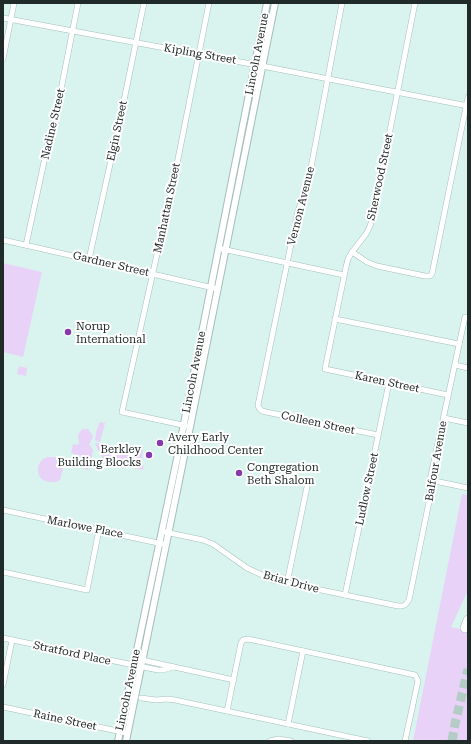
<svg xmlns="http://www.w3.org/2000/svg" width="471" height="744" viewBox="0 0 471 744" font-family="'Roboto Serif',serif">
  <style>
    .green { fill: #e8d2f7 }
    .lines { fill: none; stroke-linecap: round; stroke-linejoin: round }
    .motorway-tunnel { stroke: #b4ccc6; stroke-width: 9; stroke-dasharray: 9 4.5; stroke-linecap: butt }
    .minor-casing { stroke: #a4beb9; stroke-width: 6 }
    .tertiary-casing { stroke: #a4beb9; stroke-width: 8 }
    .motorway-casing { stroke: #a4beb9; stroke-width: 10 }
    .minor { stroke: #fff; stroke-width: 5 }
    .tertiary { stroke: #fff; stroke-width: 6 }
    .motorway { stroke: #fff; stroke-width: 9 }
    .poi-dot { fill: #863bad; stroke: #fff; stroke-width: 1.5 }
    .labels { text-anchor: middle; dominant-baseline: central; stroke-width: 4; stroke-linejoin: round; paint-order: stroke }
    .street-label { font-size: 11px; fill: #202a28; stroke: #fff }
    .poi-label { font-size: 11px; fill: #202a28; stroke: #fff; text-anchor: start }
  </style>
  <rect width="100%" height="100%" fill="#d9f4ee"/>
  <g class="green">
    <path d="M3 263 42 272 23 357 3 352Z"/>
    <path d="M19 366 27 368 26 376 17 374Z"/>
    <path d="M101 422 105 423 100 442 96 441 95 440 97 428H98L99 423Z"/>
    <path d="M82 429H88L93 436 89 445 91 446 93 451 88 470 84 469 85 466 79 465 80 456 71 453 73 444 78 445 79 443 78 435Z"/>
    <path d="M96 443 136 451 138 445 143 446 141 465 144 466 143 470 113 464 107 461 104 460 95 444Z"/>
    <path d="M48 457H55L60 461 63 469 60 480 56 482C52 482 47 482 43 480 37 476 36 465 42 460 43 459 47 457 48 457Z"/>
    <path d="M462 494 468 495V590L451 627 468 631V741H413Z"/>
  </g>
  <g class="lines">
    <path class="motorway-tunnel" d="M452 741 455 724 468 669"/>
    <defs>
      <g id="minor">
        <path d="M342 3 310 173 297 215 258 405 259 408 262 411 266 412 378 435"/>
        <path d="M415 3 373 217 370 226 366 234 352 252 348 259 346 267 325 369 448 395"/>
        <path d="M3 18 262 66 468 106"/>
        <path d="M3 59 14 3"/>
        <path d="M3 240 218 289"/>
        <path d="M26 245 49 139 57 110 78 3"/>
        <path d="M222 249 344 275"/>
        <path d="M352 252 367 262 377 266 425 276H430L432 274 468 97"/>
        <path d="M89 259 121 115 144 3"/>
        <path d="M335 319 459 344"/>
        <path d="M455 365 468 368"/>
        <path d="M444 418 468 423"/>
        <path d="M187 426 122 412 177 164 209 3"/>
        <path d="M430 480 468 488"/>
        <path d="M3 510 163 544"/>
        <path d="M165 532 203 540 213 544 247 568 273 580 398 606H402L405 605 409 600 429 502 430 480 465 317 468 318"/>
        <path d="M3 572 87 590 99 530"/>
        <path d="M287 583 307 487"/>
        <path d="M345 595 389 383"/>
        <path d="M3 638 158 670H163L173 667"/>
        <path d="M133 665 142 660 234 680"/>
        <path d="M3 685 12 640"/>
        <path d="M141 698 156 700 167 699 175 700 368 741"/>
        <path d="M3 707 127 733"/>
        <path d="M227 711 241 643 243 640 248 639 415 675 418 681 405 741"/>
        <path d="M288 724 303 651"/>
        <path d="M270 741 278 739 291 741"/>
      </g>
      <g id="tertiary">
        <path d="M118 741 178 454 267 3"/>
        <path d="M126 741 190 427 275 3"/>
      </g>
      <path id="motorway" d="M465 628 468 620"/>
    </defs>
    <use href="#minor" class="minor-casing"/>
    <use href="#tertiary" class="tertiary-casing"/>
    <use href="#motorway" class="motorway-casing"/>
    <use href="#minor" class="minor"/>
    <use href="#tertiary" class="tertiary"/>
    <use href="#motorway" class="motorway"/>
  </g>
  <g class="poi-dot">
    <circle cx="68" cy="332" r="4"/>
    <circle cx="160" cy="443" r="4"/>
    <circle cx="149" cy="455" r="4"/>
    <circle cx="239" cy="473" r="4"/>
  </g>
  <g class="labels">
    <g class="street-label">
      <text transform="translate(200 54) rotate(10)">Kipling Street</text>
      <text transform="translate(257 54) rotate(-79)">Lincoln Avenue</text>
      <text transform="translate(53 124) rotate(-77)">Nadine Street</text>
      <text transform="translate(117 131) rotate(-78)">Elgin Street</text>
      <text transform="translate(380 177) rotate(-78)">Sherwood Street</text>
      <text transform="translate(301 206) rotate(-76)">Vernon Avenue</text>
      <text transform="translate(167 208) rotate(-78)">Manhattan Street</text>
      <text transform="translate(111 264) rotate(13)">Gardner Street</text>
      <text transform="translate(194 372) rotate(-79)">Lincoln Avenue</text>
      <text transform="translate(387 382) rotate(12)">Karen Street</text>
      <text transform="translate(318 423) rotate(12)">Colleen Street</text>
      <text transform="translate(436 461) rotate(-80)">Balfour Avenue</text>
      <text transform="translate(367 489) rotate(-78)">Ludlow Street</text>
      <text transform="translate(85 527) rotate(11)">Marlowe Place</text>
      <text transform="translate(291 582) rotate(15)">Briar Drive</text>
      <text transform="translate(72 653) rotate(12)">Stratford Place</text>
      <text transform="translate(128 690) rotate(-78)">Lincoln Avenue</text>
      <text transform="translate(65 720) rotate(12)">Raine Street</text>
    </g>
    <g class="poi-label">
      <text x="76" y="326">Norup<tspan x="76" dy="13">International</tspan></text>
      <text x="168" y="437">Avery Early<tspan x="168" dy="13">Childhood Center</tspan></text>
      <text x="141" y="449" text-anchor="end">Berkley<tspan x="141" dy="13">Building Blocks</tspan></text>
      <text x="247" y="467">Congregation<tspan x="247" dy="13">Beth Shalom</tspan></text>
    </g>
  </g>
  <rect width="471" height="744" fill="none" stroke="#202a28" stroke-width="8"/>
</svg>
